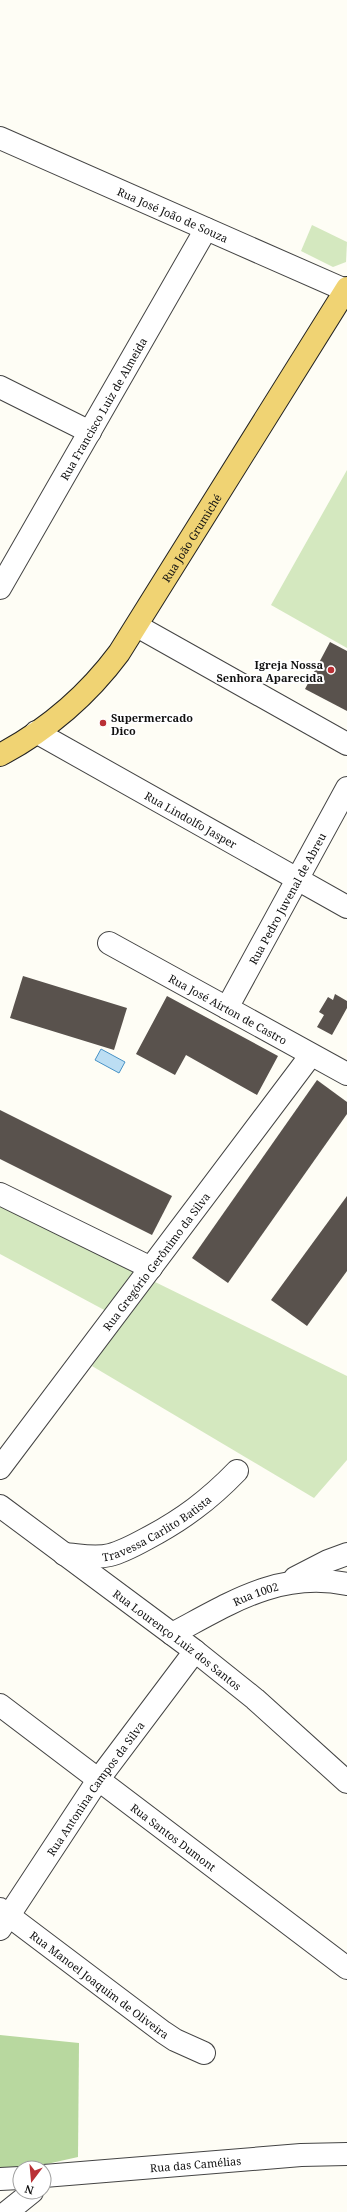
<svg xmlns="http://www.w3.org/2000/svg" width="347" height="2212" viewBox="0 0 347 2212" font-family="'Noto Serif',serif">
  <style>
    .green { fill: #d4e8bf }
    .forest { fill: #b8d89f }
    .water { fill: #bcdef3; stroke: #4792c6 }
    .building { fill: #59524d }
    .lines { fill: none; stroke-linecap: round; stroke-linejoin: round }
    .minor-casing { stroke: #444; stroke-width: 24 }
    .major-casing { stroke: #222; stroke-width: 24 }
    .minor { stroke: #fff; stroke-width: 22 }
    .major { stroke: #f0d373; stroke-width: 22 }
    .poi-dot { fill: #ba3035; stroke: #fff; stroke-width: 1.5 }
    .labels { text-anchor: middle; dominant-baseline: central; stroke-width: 4; stroke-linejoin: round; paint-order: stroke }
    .street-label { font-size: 11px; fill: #111; stroke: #fff }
    .poi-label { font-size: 11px; font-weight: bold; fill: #111; stroke: #fff; text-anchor: end }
  </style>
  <rect width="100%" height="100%" fill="#fefdf5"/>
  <g class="green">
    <path d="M312 225 347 242 346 262 333 267 301 251Z"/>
    <path d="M347 470V648L271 605Z"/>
    <path d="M0 1201 140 1270 108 1312 0 1254Z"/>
    <path d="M151 1280 347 1376V1460L314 1498 92 1366Z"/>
  </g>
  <path class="forest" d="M0 2035 79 2043 78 2157 29 2168 0 2169Z"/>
  <path class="water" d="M101 1049 125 1062 119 1073 95 1060Z"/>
  <g class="building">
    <path d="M330 642 347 651V711L305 689Z"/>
    <path d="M23 976 127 1008 114 1050 10 1018Z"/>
    <path d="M335 994 347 1001V1008L332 1035 317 1027 324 1015 319 1012 328 997 333 1000Z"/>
    <path d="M167 996 278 1056 257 1095 186 1055 175 1075 136 1054Z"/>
    <path d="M317 1080 347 1102V1114L228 1283 192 1258Z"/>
    <path d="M0 1110 172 1196 152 1235 0 1159Z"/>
    <path d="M347 1196V1271L307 1326 271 1300Z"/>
  </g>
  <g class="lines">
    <defs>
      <g id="minor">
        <path id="s1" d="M0 138 345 290"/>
        <path d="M0 387 90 432"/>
        <path id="s2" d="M0 588 206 229"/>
        <path d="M137 626 347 744"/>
        <path id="s3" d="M36 732 347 907"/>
        <path id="s4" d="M109 943 347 1074"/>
        <path id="s5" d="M227 1008 347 788"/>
        <path d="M0 1194 151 1268"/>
        <path id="s6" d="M0 1468 311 1055"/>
        <path id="s7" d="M0 1506 195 1651 255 1699 347 1782"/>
        <path id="s8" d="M64 1554C79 1555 95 1559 110 1555 122 1552 135 1545 146 1539 182 1520 209 1500 237 1471"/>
        <path d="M295 1578 328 1561 347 1554"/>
        <path id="s9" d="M172 1634C229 1604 279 1570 347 1584"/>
        <path id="s10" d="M0 1705 347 1968"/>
        <path id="s11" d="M0 1909 163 2032 175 2040 204 2053"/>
        <path id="s12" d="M0 1929 98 1780 195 1651"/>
        <path id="s13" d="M44 2176 301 2155 347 2154"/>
        <path d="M0 2179 20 2178"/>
        <path d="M7 2212 32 2192"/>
      </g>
      <g id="major">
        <path id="s14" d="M0 755C47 730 87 696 119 653L347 288"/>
      </g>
    </defs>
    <use href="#minor" class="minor-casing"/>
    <use href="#major" class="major-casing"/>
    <use href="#minor" class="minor"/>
    <use href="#major" class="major"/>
  </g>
  <g class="poi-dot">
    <circle cx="331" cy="670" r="4"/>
    <circle cx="103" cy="723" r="4"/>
  </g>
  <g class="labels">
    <g class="street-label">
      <text stroke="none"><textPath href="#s1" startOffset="189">Rua José João de Souza</textPath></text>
      <text stroke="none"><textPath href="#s2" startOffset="207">Rua Francisco Luiz de Almeida</textPath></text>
      <text stroke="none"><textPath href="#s14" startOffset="294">Rua João Grumiché</textPath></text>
      <text stroke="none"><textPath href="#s3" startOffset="178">Rua Lindolfo Jasper</textPath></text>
      <text stroke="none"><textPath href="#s5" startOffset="125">Rua Pedro Juvenal de Abreu</textPath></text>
      <text stroke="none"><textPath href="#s4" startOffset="136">Rua José Airton de Castro</textPath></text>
      <text stroke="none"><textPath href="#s6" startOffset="259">Rua Gregório Gerônimo da Silva</textPath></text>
      <text stroke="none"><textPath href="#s8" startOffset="100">Travessa Carlito Batista</textPath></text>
      <text stroke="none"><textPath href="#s9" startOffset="93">Rua 1002</textPath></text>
      <text stroke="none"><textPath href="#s7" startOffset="222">Rua Lourenço Luiz dos Santos</textPath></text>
      <text stroke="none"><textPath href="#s12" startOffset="170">Rua Antonina Campos da Silva</textPath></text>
      <text stroke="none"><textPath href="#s10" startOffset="218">Rua Santos Dumont</textPath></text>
      <text stroke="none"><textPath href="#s11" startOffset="125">Rua Manoel Joaquim de Oliveira</textPath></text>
      <text stroke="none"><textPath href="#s13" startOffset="152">Rua das Camélias</textPath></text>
    </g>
    <g class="poi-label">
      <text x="323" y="664">Igreja Nossa<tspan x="323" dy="13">Senhora Aparecida</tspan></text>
      <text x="111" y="717" text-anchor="start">Supermercado<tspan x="111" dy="13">Dico</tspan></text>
    </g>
  </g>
  <g transform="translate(32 2180) rotate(196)"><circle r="19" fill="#ffffff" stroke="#a0a0a0"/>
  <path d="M0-3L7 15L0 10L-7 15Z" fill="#ba3035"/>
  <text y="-6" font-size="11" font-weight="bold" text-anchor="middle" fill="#111111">N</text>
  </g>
</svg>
